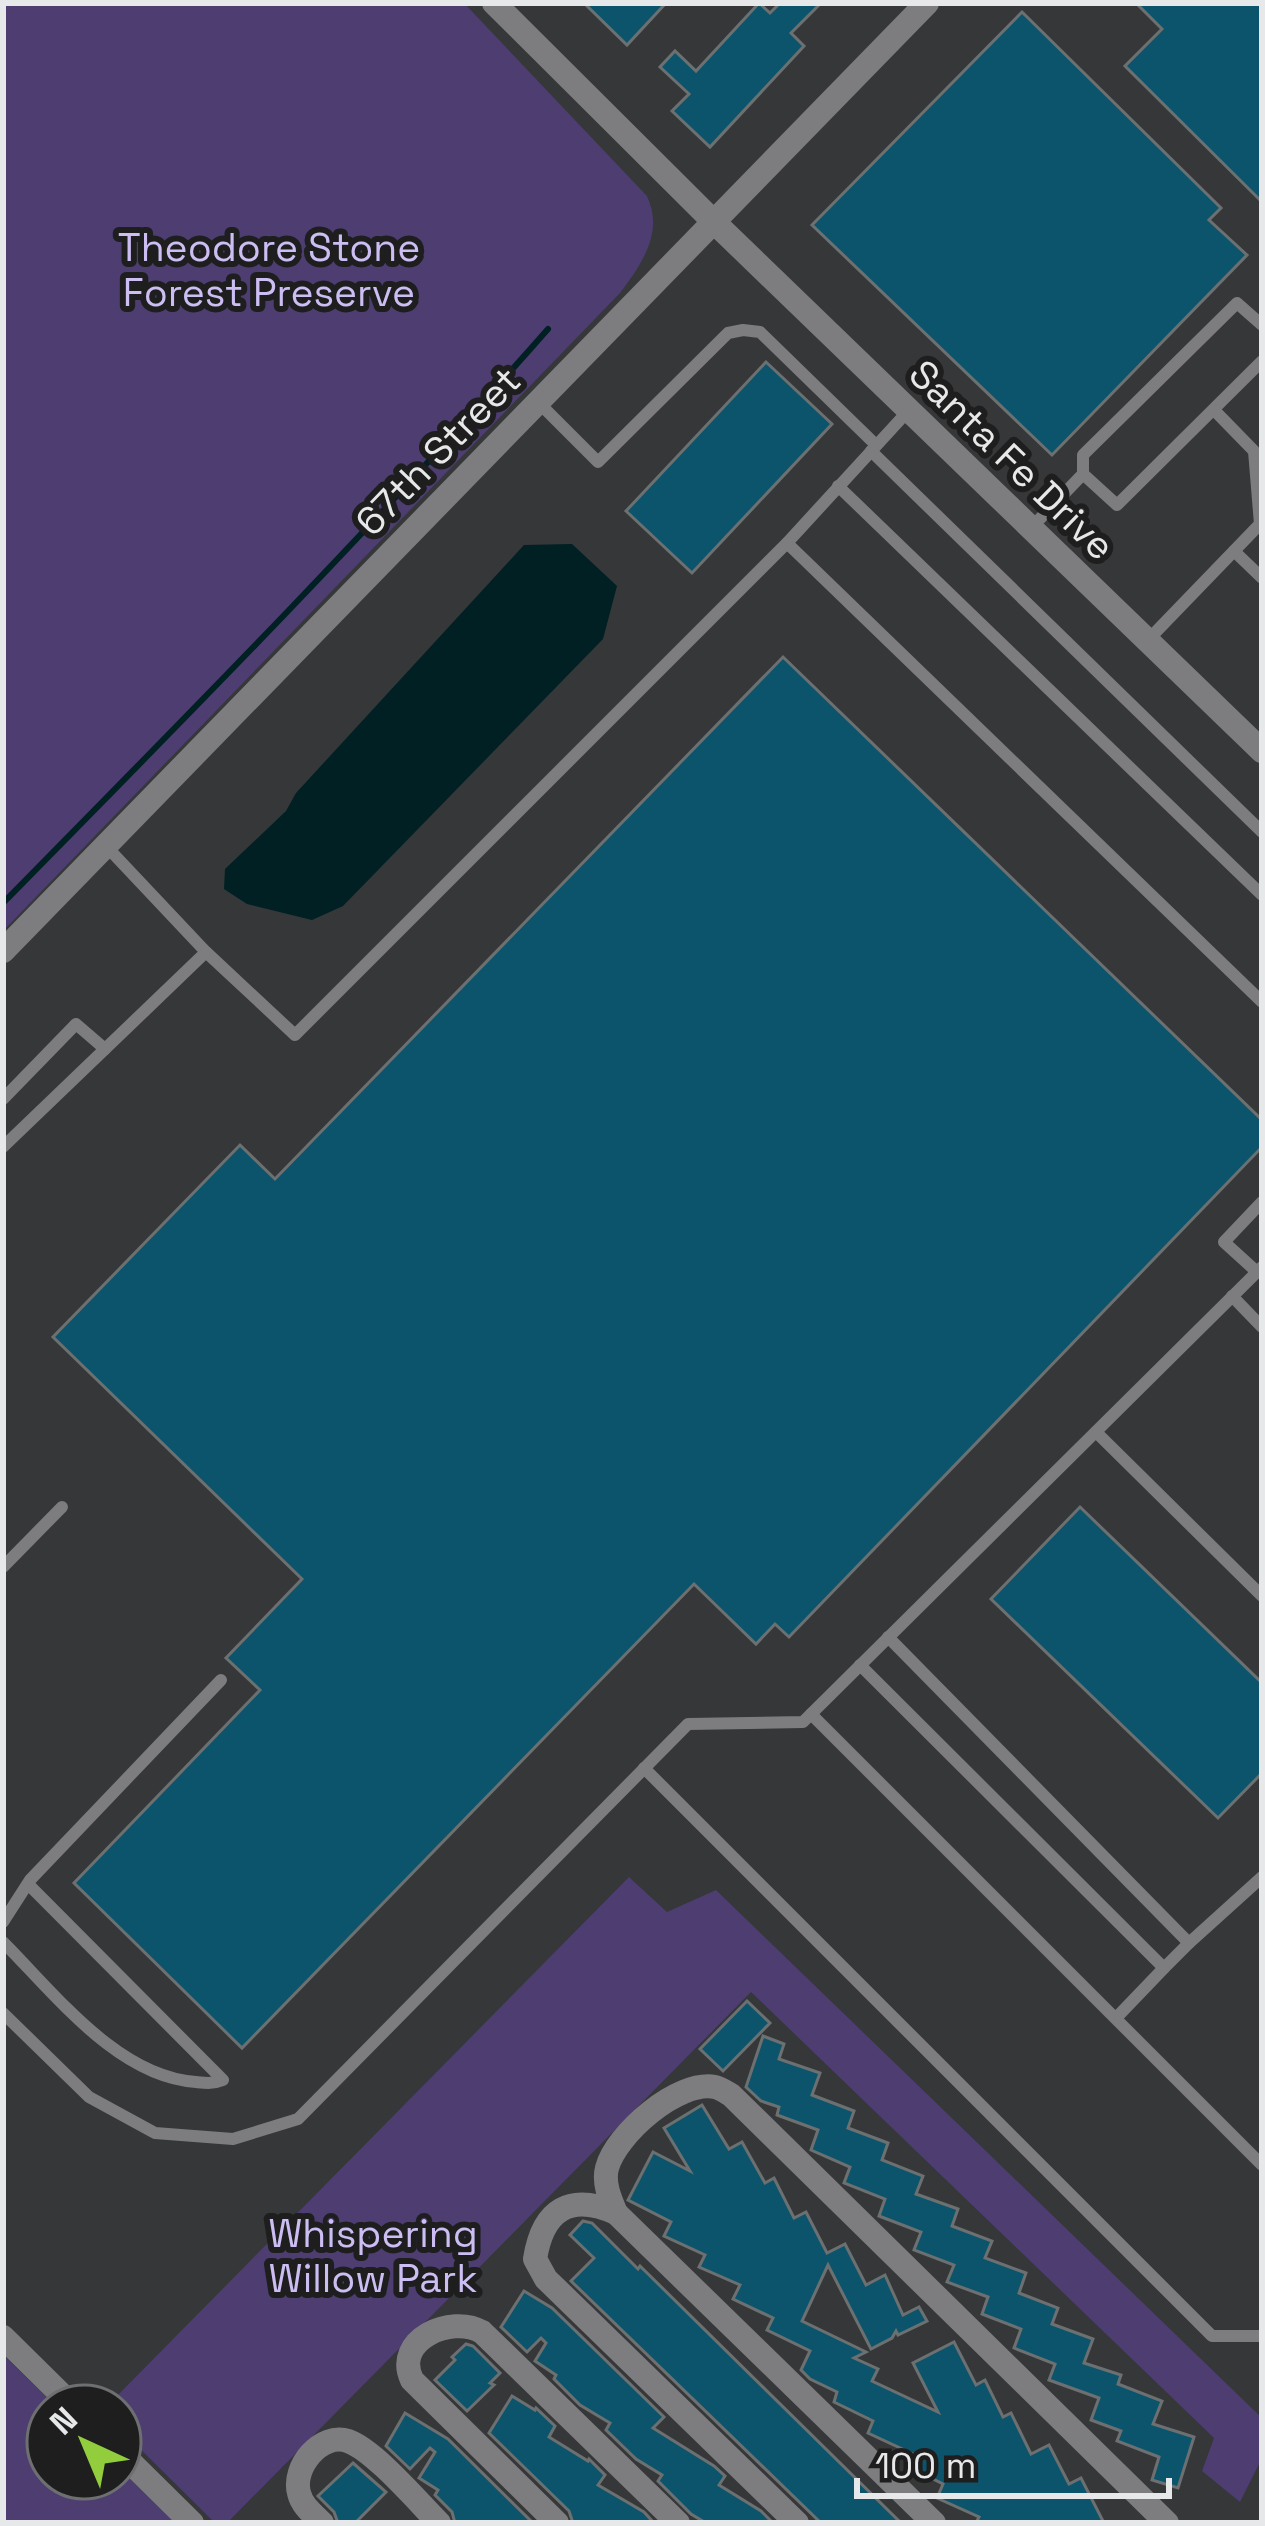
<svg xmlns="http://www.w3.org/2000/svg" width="1265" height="2526" viewBox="0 0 1265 2526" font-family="'Space Grotesk',sans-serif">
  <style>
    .green { fill: #4d3d71 }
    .water { fill: #012023 }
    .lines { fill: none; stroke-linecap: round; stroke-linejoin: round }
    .stream { stroke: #012023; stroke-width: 6 }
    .building { fill: #0c546b; stroke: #6c7071; stroke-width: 3 }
    .service { stroke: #7d7d7f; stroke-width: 12 }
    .minor { stroke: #7d7d7f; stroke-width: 24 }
    .tertiary { stroke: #7d7d7f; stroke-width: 24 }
    .labels { text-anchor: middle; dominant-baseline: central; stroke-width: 12; stroke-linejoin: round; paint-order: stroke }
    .park-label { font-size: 39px; fill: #ccbef3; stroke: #1e1e1f }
    .street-label { font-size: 39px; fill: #e6e8e9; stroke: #1e1e1f }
  </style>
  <rect width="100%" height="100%" fill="#353739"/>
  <g class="green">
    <path d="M3 3H464L647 196C664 232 642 264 620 293L3 931Z"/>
    <path d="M629 1877 667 1912 716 1890 1262 2418V2458L1240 2502 1202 2471 1214 2438 751 1992 227 2523H215L120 2429V2406H107Z"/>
    <path d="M3 2355 56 2406H48V2478H120V2468L177 2523H3Z"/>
  </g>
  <path class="water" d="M572 544 617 586 603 639 343 906 312 920 247 904 224 889 225 869 286 811 296 793 524 545Z"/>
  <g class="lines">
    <path class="stream" d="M3 903C188 715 374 527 548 329"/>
  </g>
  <g class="building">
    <path d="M584 3H666L627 45Z"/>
    <path d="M759 3 770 13 780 3H821L791 33 804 46 710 147 672 111 689 94 660 67 675 51 696 71Z"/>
    <path d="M1136 3H1262V202L1125 66 1162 29Z"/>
    <path d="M1022 12 1221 208 1209 220 1247 255 1052 455 812 225Z"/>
    <path d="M766 362 832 424 692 573 626 511Z"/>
    <path d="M783 657 1262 1120V1147L789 1637 775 1624 756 1644 694 1584 242 2048 74 1883 260 1690 226 1658 302 1579 53 1337 240 1145 275 1179Z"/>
    <path d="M1080 1507 1262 1683V1773L1218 1818 991 1599Z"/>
    <path d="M747 2001 770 2023 723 2071 700 2049Z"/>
    <path d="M763 2036 784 2044 779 2059 820 2073 812 2095 854 2111 848 2128 888 2143 882 2160 923 2176 916 2194 958 2209 952 2226 992 2241 985 2258 1026 2273 1019 2293 1058 2308 1052 2324 1093 2339 1084 2363 1121 2375 1118 2384 1162 2401 1153 2424 1194 2437 1178 2488 1152 2480 1159 2457 1117 2441 1121 2431 1091 2420 1099 2398 1049 2380 1055 2364 1014 2348 1021 2329 982 2314 988 2297 947 2282 954 2265 914 2250 921 2232 879 2216 885 2199 844 2183 850 2167 811 2150 818 2130 777 2115 779 2107 761 2101 746 2087Z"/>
    <path d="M702 2105 729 2149 742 2142 765 2183 774 2178 794 2218 806 2212 827 2253 845 2244 866 2285 885 2275 903 2315 919 2307 927 2321 898 2335 896 2331 892 2338 871 2349 828 2265 802 2321 866 2352 854 2358 878 2369 872 2381 938 2412 913 2363 954 2342 976 2385 985 2380 1003 2417 1011 2413 1031 2454 1049 2445 1069 2484 1081 2478 1104 2523H976L979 2517 937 2498 943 2484 909 2467 915 2455 868 2433 873 2421 834 2402 837 2392 810 2379 801 2370 810 2351 767 2330 773 2318 733 2299 740 2285 699 2267 705 2255 664 2236 671 2222 628 2200 653 2152 690 2171 664 2128Z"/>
    <path d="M583 2221 592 2223 638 2269 640 2266 901 2523H821L571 2281 594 2258 570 2235Z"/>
    <path d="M524 2291 552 2308 664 2417 653 2428 714 2466 725 2476 719 2485 761 2511 773 2523H706L691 2514 658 2481 662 2475 636 2459 606 2430 610 2423 580 2405 554 2379 556 2375 535 2361 546 2343 541 2338 527 2352 501 2327Z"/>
    <path d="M466 2344 473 2346 500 2373 490 2383 494 2385 467 2411 435 2380 455 2360 452 2357Z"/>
    <path d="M512 2396 535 2410 536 2408 555 2426 549 2437 588 2461 589 2459 605 2475 598 2485 644 2512 654 2523H573L569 2511 489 2433Z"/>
    <path d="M405 2413 448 2439 533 2523H455L452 2512 435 2495 438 2490 419 2478 435 2452 430 2448 410 2469 386 2446Z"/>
    <path d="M353 2463 386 2492 355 2523H338L334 2512 318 2496Z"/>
  </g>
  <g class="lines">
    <g class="service">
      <path d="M538 402 598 462 728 333 743 330 760 332 876 445"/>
      <path d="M909 410 787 543 1262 1002"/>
      <path d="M871 451 1262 832"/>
      <path d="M1083 474V455L1237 303 1262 325"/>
      <path d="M838 486 1262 895"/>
      <path d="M1031 528 1083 474 1117 505 1262 361"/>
      <path d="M1234 551 1262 578"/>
      <path d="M1148 640 1260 524 1254 451 1214 410"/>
      <path d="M206 952 295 1035 787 543"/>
      <path d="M3 1099 76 1024 105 1049"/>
      <path d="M3 1147 206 952 106 846"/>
      <path d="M1257 1272 1224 1242 1262 1202"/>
      <path d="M1232 1296 1262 1327"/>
      <path d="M1096 1432 1262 1596"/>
      <path d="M3 1567 62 1507"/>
      <path d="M860 1665 1164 1968 1189 1943 888 1637"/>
      <path d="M811 1714 1262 2165"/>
      <path d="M644 1768 1212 2336H1262"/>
      <path d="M3 1922 30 1880 221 1680"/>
      <path d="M3 1942C55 1994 118 2077 196 2082 206 2083 213 2084 223 2080L28 1884"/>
      <path d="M1189 1943 1262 1877"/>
      <path d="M3 2013 89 2097 155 2133 233 2139 298 2119 688 1724 803 1722 1262 1267"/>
      <path d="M1116 2018 1164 1968"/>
    </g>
    <g class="minor">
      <path d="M3 951 927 3"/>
      <path d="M616 2213 934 2523"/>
      <path d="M3 2337 73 2406"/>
      <path d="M120 2452 192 2523"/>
      <path d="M322 2523C313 2514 302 2506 299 2493 292 2467 321 2432 348 2441 374 2450 418 2502 439 2523"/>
      <path d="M557 2523 412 2380C393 2340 451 2314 482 2332L678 2523"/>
      <path d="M797 2523 546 2279 535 2259C543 2209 570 2193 616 2213 610 2199 603 2183 607 2168 616 2134 678 2080 715 2087 720 2088 726 2092 731 2095L1167 2523"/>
    </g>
    <path class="tertiary" d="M494 3 713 221 1262 751"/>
  </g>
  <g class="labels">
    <g class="park-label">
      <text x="269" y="247">Theodore Stone<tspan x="269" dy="45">Forest Preserve</tspan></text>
      <text x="373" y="2233">Whispering<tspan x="373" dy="45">Willow Park</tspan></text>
    </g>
    <g class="street-label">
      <text transform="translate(438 451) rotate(-46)">67th Street</text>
      <text transform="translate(1012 460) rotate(44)">Santa Fe Drive</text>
    </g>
  </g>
  <rect width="1265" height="2526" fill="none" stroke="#e6e8e9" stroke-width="12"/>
  <g transform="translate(84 2442) rotate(316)"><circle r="57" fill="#1e1e1f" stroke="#6e6f70" stroke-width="3"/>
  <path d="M0-9L21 45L0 30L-21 45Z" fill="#92cd3e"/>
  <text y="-18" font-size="33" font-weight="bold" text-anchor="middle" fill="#e6e8e9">N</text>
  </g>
  <path d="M857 2478v18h312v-18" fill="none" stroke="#e6e8e9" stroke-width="6"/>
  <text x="875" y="2478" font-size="36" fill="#e6e8e9" stroke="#1e1e1f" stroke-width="9" paint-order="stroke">100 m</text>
</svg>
